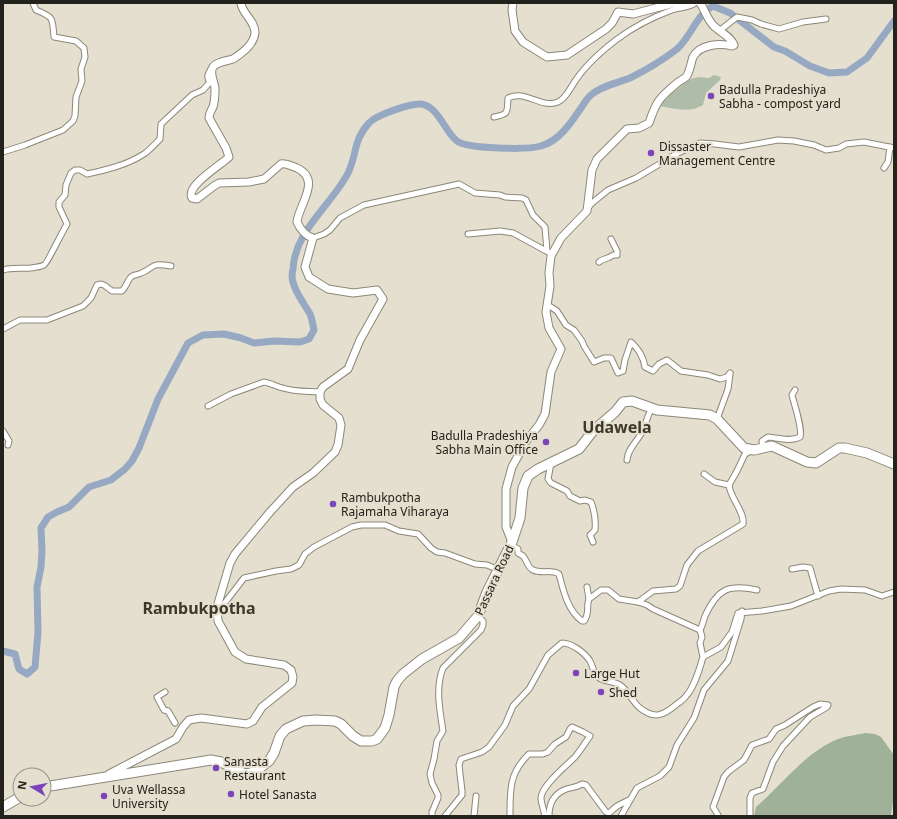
<svg xmlns="http://www.w3.org/2000/svg" width="897" height="819" viewBox="0 0 897 819" font-family="'Noto Sans',sans-serif">
  <style>
    .green { fill: #afbcaa }
    .forest { fill: #9fb299 }
    .lines { fill: none; stroke-linecap: round; stroke-linejoin: round }
    .river { stroke: #97a9c2; stroke-width: 7 }
    .street-casing { stroke: #8c8778; stroke-width: 7 }
    .secondary-casing { stroke: #8c8778; stroke-width: 9 }
    .highway-casing { stroke: #8c8778; stroke-width: 11 }
    .street { stroke: #fff; stroke-width: 5 }
    .secondary { stroke: #fff; stroke-width: 7 }
    .highway { stroke: #fff; stroke-width: 9 }
    .poi-dot { fill: #7d43b9; stroke: #e4dfce; stroke-width: 1.5 }
    .labels { text-anchor: middle; dominant-baseline: central; stroke-width: 4; stroke-linejoin: round; paint-order: stroke }
    .poi-label { font-size: 12px; fill: #24221c; stroke: #e4dfce; text-anchor: start }
    .street-label { font-size: 12px; fill: #24221c; stroke: #e4dfce }
    .district-label { font-size: 16px; font-weight: bold; fill: #3e392c; stroke: #e4dfce }
  </style>
  <rect width="100%" height="100%" fill="#e4dfce"/>
  <path class="green" d="M714 75 721 77 720 80 706 93 703 105C690 113 675 109 660 106L672 93 691 79 698 77 709 78Z"/>
  <path class="forest" d="M865 733 875 734 881 737 894 755V795L891 816H754L756 807C783 784 804 753 838 739 846 736 857 735 865 733Z"/>
  <g class="lines">
    <path class="river" d="M3 651 15 654 19 669 27 674 35 667 38 632 37 587 41 567 42 551 41 528 48 517 57 512 69 507 89 487 111 480 125 469 132 461 139 448 158 399 188 343 203 335 224 334 241 338 254 343 274 341 300 342 309 339 314 330C313 325 312 319 310 314 305 305 295 292 293 282 292 279 292 273 293 269 295 230 331 206 348 173 357 155 353 140 369 123 376 115 411 103 421 104 438 106 445 132 457 141 467 149 528 150 541 146 559 141 571 123 581 108 584 104 587 98 591 95 601 86 617 83 630 78 646 70 663 60 677 49 691 37 696 15 713 6L730 13 774 47 785 51 810 66 829 73 847 72 867 58 894 21"/>
    <defs>
      <g id="street">
        <path d="M719 31 737 17 752 20 761 24 779 29 803 22 826 19"/>
        <path d="M494 117C509 114 507 113 508 98 525 89 541 109 558 102 565 99 568 92 572 86 583 67 599 53 616 40 633 27 653 17 672 10 680 7 689 8 695 3"/>
        <path d="M3 152 25 145 63 130 73 121 75 116 76 97 82 81 81 69 85 57 84 48 76 41 54 37C52 18 55 18 36 10L33 3"/>
        <path d="M884 168 888 162 890 147"/>
        <path d="M588 208 592 203 608 190 636 178 678 153 700 143 715 144 739 147 778 140 794 141 814 145 826 150 839 148 846 144 864 142 894 148"/>
        <path d="M468 234 500 231 513 233 548 252"/>
        <path d="M313 238 324 234 330 230 340 218 364 205 459 184 475 193 500 195 505 197 522 198 526 200 533 215 545 227 547 251"/>
        <path d="M599 262C603 258 609 259 613 255H617V251L611 239"/>
        <path d="M3 270C12 267 22 269 31 268 35 267 41 267 44 265 47 264 63 230 67 224L59 207V202L65 195 66 185 71 173 75 170H80L87 174C106 170 127 165 144 154 150 150 155 144 160 139L161 124 192 95 203 90 210 82C206 77 208 74 211 69"/>
        <path d="M551 307 557 311 566 325 574 330 582 341 584 346 594 362 604 358H611L618 373 623 371 625 360 631 342C639 350 643 356 645 367L653 371 659 364 667 360 681 371 708 375 720 379 727 377 730 373"/>
        <path d="M3 329 20 320H47L83 306 91 298 97 285 101 284 104 285 112 291H122C126 287 127 282 130 278 132 275 136 275 139 274 156 268 148 262 171 266"/>
        <path d="M208 406 231 394 264 382C271 383 277 387 283 388 295 392 308 391 320 392"/>
        <path d="M717 419 728 389 730 374"/>
        <path d="M3 431 9 441 8 445"/>
        <path d="M763 448 762 441 768 437C778 438 791 442 800 437 803 429 794 404 792 395L795 390"/>
        <path d="M627 460C628 448 637 442 642 432 646 424 647 416 652 408"/>
        <path d="M551 463 548 479 551 483 567 491 570 496 580 501 585 500 591 502C595 512 596 520 595 530L590 535 593 542"/>
        <path d="M704 474 715 482 729 485"/>
        <path d="M511 545 518 549V553C519 554 522 555 523 556 527 560 527 567 533 570 541 574 551 569 559 574 563 590 568 611 582 621H584C590 614 586 606 589 599"/>
        <path d="M792 569 803 567 810 568 818 596"/>
        <path d="M587 587 589 599 601 590H608L619 599 638 602 653 591 676 589 680 586 687 565 698 551 743 524C745 512 730 498 729 485L737 471 745 454 751 451"/>
        <path d="M638 602 647 605 653 609 700 630 702 637 700 643 703 657"/>
        <path d="M217 613 244 578 276 571 291 569 299 565 305 554 314 547 352 527 361 525H385L399 531 418 534 431 548 437 552 445 553 475 564 487 565 499 570"/>
        <path d="M700 630C703 625 703 621 705 616 718 588 729 584 757 590"/>
        <path d="M165 692 157 697 164 710 168 711 175 723"/>
        <path d="M432 816V812L438 798V795L432 783 430 774 434 759 437 741 443 731C440 711 435 688 443 668L481 630 483 625V621L478 616"/>
        <path d="M445 816 462 795V791L459 765 461 759 482 752 489 747 505 725 513 706 529 689 548 655 562 643C572 643 585 653 590 661 593 666 593 673 598 677 603 682 614 681 620 685 629 691 632 702 640 708 655 720 664 715 677 704 680 702 684 699 686 696 693 689 700 668 703 657L721 647 732 632 738 613 762 611 791 606 829 591 841 589 865 590 882 596 894 592"/>
        <path d="M474 816 476 796"/>
        <path d="M510 816C510 790 509 773 529 754H543L548 752 555 744 566 737 570 729 572 727 583 732 590 736C585 743 580 751 575 757 567 765 541 786 541 798 541 803 544 810 545 816"/>
        <path d="M549 816C549 805 553 795 564 790 570 787 576 788 582 784L586 785 606 812 609 813 617 806 629 800"/>
        <path d="M621 816 637 788 660 776 669 767 677 745 694 718 704 690 728 661 741 619 742 611"/>
        <path d="M717 816 718 815 713 807 724 777 728 772 744 760 752 745 769 739 776 729 785 725 813 707 820 704 828 705 827 707 810 717 783 746 773 762 763 789 752 793 750 798V816"/>
      </g>
      <g id="secondary">
        <path d="M513 3 512 10 515 31 523 42 547 57 567 55 606 29 612 23 618 12 633 14 671 4 685 3"/>
        <path d="M512 542 506 527V489L512 467 525 443 539 425 545 414 551 372 561 349 549 328 546 312 550 286 549 273 551 256 561 238 587 211 592 170 597 159 627 129 639 128 649 123C656 102 659 98 676 84 679 81 684 79 686 77 690 72 691 62 693 57 700 44 720 43 732 46L734 45C731 36 719 32 713 25 707 19 705 10 700 3"/>
        <path d="M109 774 176 739 183 727 189 720 201 718 247 724 253 721 262 707 292 683 293 677 291 670 284 665 246 659 235 652 218 621 217 607 230 563 235 554 270 512 293 487 313 473 335 452 338 445 341 425 339 418 323 405 320 399V392L323 387 348 369 360 340 383 299 377 290 353 293 328 289 309 277 305 267 313 238C306 236 300 229 297 222 299 204 322 180 297 168 291 166 287 163 281 164L264 179 249 182 219 183 214 186 197 199 192 198C185 186 221 165 229 157L226 148 209 118C209 113 211 111 213 107 215 101 215 94 215 88 214 81 209 73 213 67 216 62 227 61 233 59 241 54 254 44 255 33 255 20 242 14 241 3"/>
      </g>
      <g id="highway">
        <path d="M44 787 211 760 221 762 245 774 251 773 260 768 269 761 274 753 280 736 286 729 303 721 316 720 335 721 341 724 353 736 361 741H372L377 739 385 728 389 715 394 687 397 681 403 674 422 659 459 638 478 616 487 592 512 542 520 518 523 488 528 476 538 469 579 449 593 431 615 412 623 402 632 401 657 410 710 415 717 419 744 448 754 450 772 446 807 462 816 463 839 448H845L867 453 894 464"/>
        <path d="M3 807 20 797"/>
      </g>
    </defs>
    <use href="#street" class="street-casing"/>
    <use href="#secondary" class="secondary-casing"/>
    <use href="#highway" class="highway-casing"/>
    <use href="#street" class="street"/>
    <use href="#secondary" class="secondary"/>
    <use href="#highway" class="highway"/>
  </g>
  <g class="poi-dot">
    <circle cx="711" cy="96" r="4"/>
    <circle cx="651" cy="153" r="4"/>
    <circle cx="546" cy="442" r="4"/>
    <circle cx="333" cy="504" r="4"/>
    <circle cx="576" cy="673" r="4"/>
    <circle cx="601" cy="692" r="4"/>
    <circle cx="216" cy="768" r="4"/>
    <circle cx="231" cy="794" r="4"/>
    <circle cx="104" cy="796" r="4"/>
  </g>
  <g class="labels">
    <g class="poi-label">
      <text x="719" y="89">Badulla Pradeshiya<tspan x="719" dy="14">Sabha - compost yard</tspan></text>
      <text x="659" y="146">Dissaster<tspan x="659" dy="14">Management Centre</tspan></text>
      <text x="538" y="435" text-anchor="end">Badulla Pradeshiya<tspan x="538" dy="14">Sabha Main Office</tspan></text>
      <text x="341" y="497">Rambukpotha<tspan x="341" dy="14">Rajamaha Viharaya</tspan></text>
      <text x="584" y="673">Large Hut</text>
      <text x="609" y="692">Shed</text>
      <text x="224" y="761">Sanasta<tspan x="224" dy="14">Restaurant</tspan></text>
      <text x="112" y="789">Uva Wellassa<tspan x="112" dy="14">University</tspan></text>
      <text x="239" y="794">Hotel Sanasta</text>
    </g>
    <g class="street-label">
      <text transform="translate(494 580) rotate(-65)">Passara Road</text>
    </g>
    <g class="district-label">
      <text x="617" y="427">Udawela</text>
      <text x="199" y="608">Rambukpotha</text>
    </g>
  </g>
  <rect width="897" height="819" fill="none" stroke="#24221c" stroke-width="8"/>
  <g transform="translate(32 787) rotate(280)"><circle r="19" fill="#e4dfce" stroke="#979387"/>
  <path d="M0-3L7 15L0 10L-7 15Z" fill="#7d43b9"/>
  <text y="-6" font-size="11" font-weight="bold" text-anchor="middle" fill="#24221c">N</text>
  </g>
</svg>
